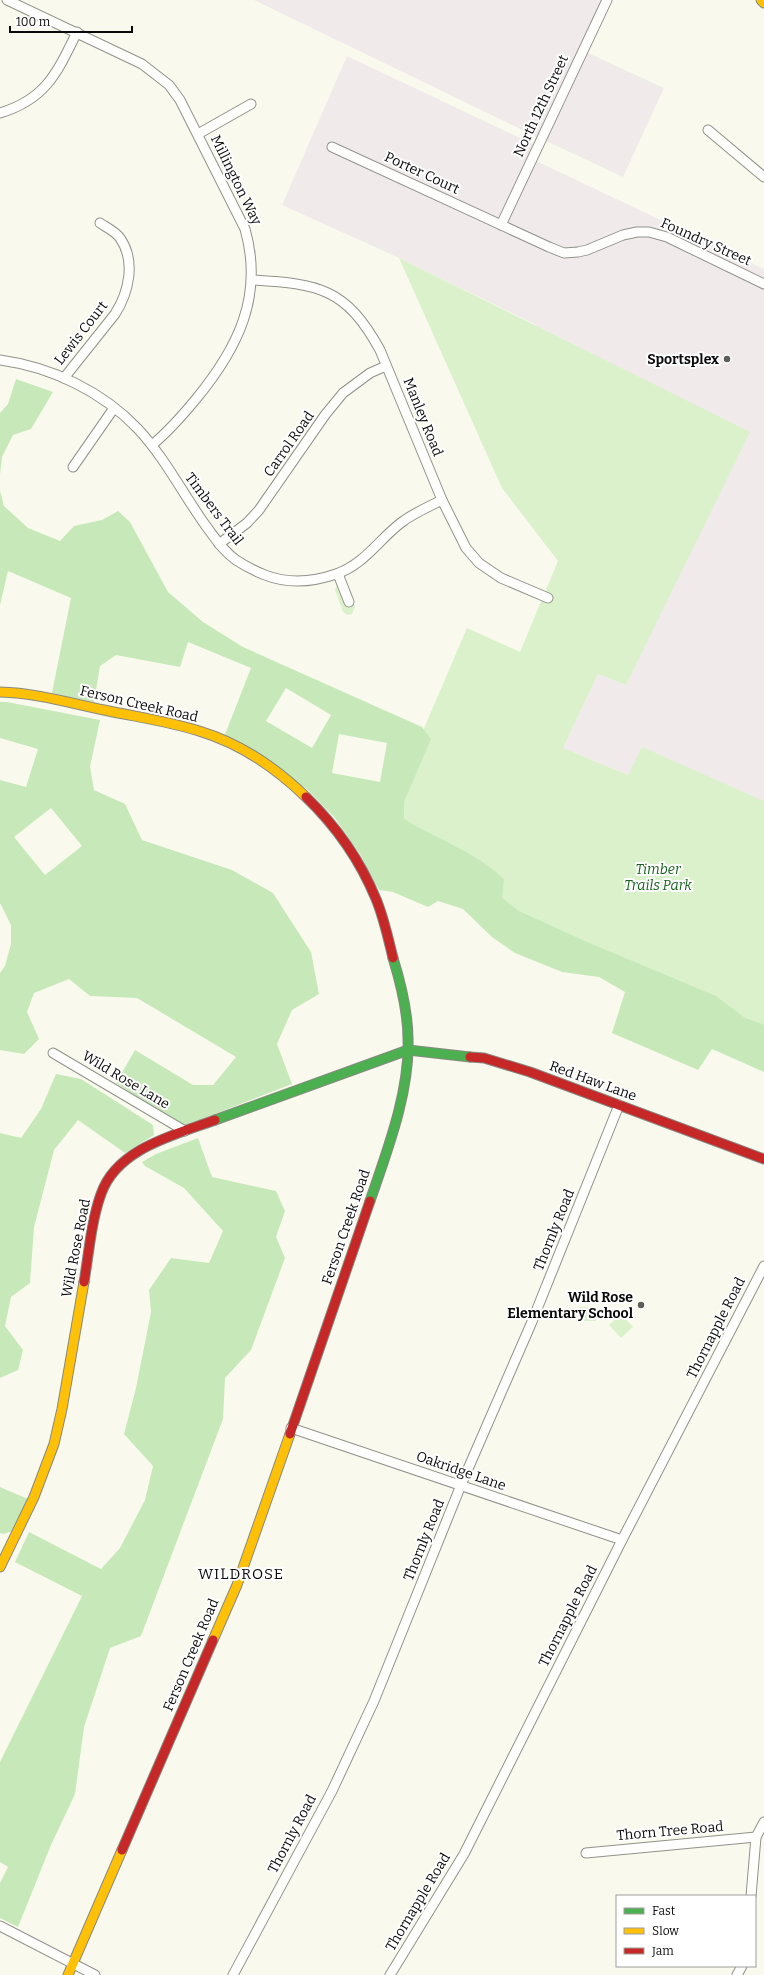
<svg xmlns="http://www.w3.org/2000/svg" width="764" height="1975" viewBox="0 0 764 1975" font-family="Bitter,serif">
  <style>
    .industrial { fill: #f1eaea }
    .green { fill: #daf1cc }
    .forest { fill: #c7e9b9; fill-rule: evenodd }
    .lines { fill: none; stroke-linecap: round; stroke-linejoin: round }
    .street-casing { stroke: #92928c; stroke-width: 11 }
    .fast-casing { stroke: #888983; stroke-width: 11 }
    .slow-casing { stroke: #888983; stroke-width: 11 }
    .jam-casing { stroke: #888983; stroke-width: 11 }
    .street { stroke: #fefefc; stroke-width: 9 }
    .fast { stroke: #4caf50; stroke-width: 9 }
    .slow { stroke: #ffc107; stroke-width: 9 }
    .jam { stroke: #c62828; stroke-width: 9 }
    .poi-dot { fill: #5e5e59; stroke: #fff; stroke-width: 1.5 }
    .labels { text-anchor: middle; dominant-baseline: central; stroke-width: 4; stroke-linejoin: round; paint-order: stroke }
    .street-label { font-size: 14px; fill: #0a0a0a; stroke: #fff }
    .poi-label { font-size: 14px; font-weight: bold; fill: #0a0a0a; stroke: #fff; text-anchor: end }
    .park-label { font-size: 14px; font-style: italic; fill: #19641d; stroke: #fff }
    .neighbourhood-label { font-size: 15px; letter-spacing: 1px; fill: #0a0a0a; stroke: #fff }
  </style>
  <rect width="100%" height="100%" fill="#f9faed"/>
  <g class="industrial">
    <path d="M254 0H604L539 138Z"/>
    <path d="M586 52 664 88 623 177 544 140Z"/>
    <path d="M347 56 535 145 530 158 764 269V801L642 748 628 775 563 748 598 674 626 685 674 584 536 325 399 258 282 205Z"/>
  </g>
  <g class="green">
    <path d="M399 258 750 432 626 685 598 674 563 748 628 775 642 747 764 801V1041L499 920 365 866 467 628 520 652 558 561 502 488Z"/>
    <path d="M338 582 347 584 355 607 352 614 347 615 343 612 335 590Z"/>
    <path d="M580 1307H595L596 1321H581Z"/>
    <path d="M621 1314 633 1327 621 1338 609 1325Z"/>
  </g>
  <g class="forest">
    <path d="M16 379 53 392 31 429 13 435 2 457 0 475V413L8 404Z"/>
    <path d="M0 491 4 506 28 528 60 541 74 526 102 520 118 511 130 522 168 592 203 622 243 647 422 727 431 739 404 802V819C438 840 474 851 504 879L502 898 519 911 587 942 716 996 745 1018 762 1024 764 1026V1072L712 1049 698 1070 612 1033 625 992 599 977 562 972 515 953 492 937 463 909 438 901 428 907 393 892 379 890 360 854 335 818 307 789 224 737 251 668 188 642 180 667 116 655 100 666 94 702 52 693 71 598 8 571 0 605ZM286 688 331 715 312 748 266 721ZM339 734 387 743 380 782 332 773Z"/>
    <path d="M0 702H7L100 720 90 767 94 790 125 804 142 840 232 870 273 893 311 952 319 994 292 1010 277 1044 292 1084 186 1125 178 1123 116 1083 135 1050 193 1085H213L236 1057 137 998 90 996 69 979 34 993 27 1012 39 1039 24 1054 0 1050V973L5 966 11 944V925L0 903V780L26 787 38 749 0 738ZM51 808 82 846 45 875 14 837Z"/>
    <path d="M56 1074 81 1079 153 1125 154 1135 125 1153 78 1120 54 1150 34 1227 30 1283 11 1297 5 1326 23 1350 18 1370 0 1378V1133L21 1138 41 1109Z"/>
    <path d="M198 1138 212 1177 276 1191 285 1211 276 1237 285 1258 251 1350 225 1378 223 1419 141 1636 110 1648 84 1727 75 1794 51 1845 18 1927 0 1918V1883L8 1867 0 1862V1762L82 1596 15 1562 29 1532 101 1569 120 1548 145 1500 153 1466 124 1434 136 1388 151 1312 149 1290 171 1258 209 1263 223 1231 184 1188 145 1166 142 1162 156 1154Z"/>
    <path d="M0 1487 28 1499 13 1531 3 1534 0 1533Z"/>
  </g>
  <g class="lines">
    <defs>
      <g id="street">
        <path d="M7 0 142 64 169 85 180 100 245 229C264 296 238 348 196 399 182 416 169 431 152 445"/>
        <path d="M0 113C46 99 57 73 77 32"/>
        <path d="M708 130 764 177"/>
        <path d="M198 134 251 104"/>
        <path d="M332 147 549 247 564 253 578 252 587 250 623 235 637 232H649L667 237 764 284"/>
        <path d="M501 225 607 0"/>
        <path d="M253 280C319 284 346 288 380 350L442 500 466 548 479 563 501 578 548 598"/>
        <path d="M0 360C51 367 102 391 138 429 165 458 183 494 206 526 215 538 223 551 236 560 245 566 255 571 265 575 288 584 313 582 336 574 365 564 379 539 402 522 414 513 428 507 442 500"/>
        <path d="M64 378 115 314C129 292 136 261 120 238 116 232 106 227 100 223"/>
        <path d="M73 467 114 408"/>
        <path d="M219 544 247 523 259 510 325 415 343 393 370 373 386 366"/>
        <path d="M338 574 349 602"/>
        <path d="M53 1053 185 1131"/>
        <path d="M291 1428 622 1540"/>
        <path d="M586 1853 756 1837"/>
        <path d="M751 1896 756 1837 764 1822"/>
        <path d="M0 1926 95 1975"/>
        <path d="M233 1975 332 1791 374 1701 461 1485 531 1324 619 1105"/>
        <path d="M390 1975 464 1854 622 1540 764 1266"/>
        <path d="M737 1975 742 1966"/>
      </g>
      <g id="fast">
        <path d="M215 1120 408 1050 470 1057"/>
        <path d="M370 1201C387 1151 410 1092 408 1039 408 1011 401 984 393 958"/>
      </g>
      <g id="slow">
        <path d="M761 0 764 3"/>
        <path d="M0 692C36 693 70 703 104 710 136 717 168 721 199 731 239 743 276 768 306 797"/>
        <path d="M0 1567 34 1497 54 1444 62 1409 84 1282"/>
        <path d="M213 1640 237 1585 290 1434"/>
        <path d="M68 1975 122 1850"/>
      </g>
      <g id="jam">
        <path d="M306 797C336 826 360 860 376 899 384 918 388 938 393 958"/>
        <path d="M470 1057 484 1058 530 1072 764 1159"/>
        <path d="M84 1282C89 1253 91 1222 101 1194 117 1148 175 1135 215 1120"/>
        <path d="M290 1434 370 1201"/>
        <path d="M122 1850 213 1640"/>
      </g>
    </defs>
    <use href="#street" class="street-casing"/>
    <use href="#fast" class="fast-casing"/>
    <use href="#slow" class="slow-casing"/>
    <use href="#jam" class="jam-casing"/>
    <use href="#street" class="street"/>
    <use href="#fast" class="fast"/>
    <use href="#slow" class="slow"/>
    <use href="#jam" class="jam"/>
  </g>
  <g class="poi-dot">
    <circle cx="727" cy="359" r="4"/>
    <circle cx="641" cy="1305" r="4"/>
  </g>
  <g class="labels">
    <g class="street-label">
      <text transform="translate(541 106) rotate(-65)">North 12th Street</text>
      <text transform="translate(422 173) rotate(25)">Porter Court</text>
      <text transform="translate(236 180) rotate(64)">Millington Way</text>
      <text transform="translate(706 242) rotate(24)">Foundry Street</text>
      <text transform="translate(81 333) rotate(-52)">Lewis Court</text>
      <text transform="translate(423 417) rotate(68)">Manley Road</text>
      <text transform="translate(289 444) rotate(-55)">Carrol Road</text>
      <text transform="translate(214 509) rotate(53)">Timbers Trail</text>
      <text transform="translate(139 704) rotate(13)">Ferson Creek Road</text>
      <text transform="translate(126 1080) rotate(31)">Wild Rose Lane</text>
      <text transform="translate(593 1081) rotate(20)">Red Haw Lane</text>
      <text transform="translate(346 1227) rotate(-71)">Ferson Creek Road</text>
      <text transform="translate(554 1230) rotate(-68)">Thornly Road</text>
      <text transform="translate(76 1248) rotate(-79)">Wild Rose Road</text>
      <text transform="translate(716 1328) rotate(-63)">Thornapple Road</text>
      <text transform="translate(461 1471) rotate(19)">Oakridge Lane</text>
      <text transform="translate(424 1540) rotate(-68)">Thornly Road</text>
      <text transform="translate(568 1616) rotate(-63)">Thornapple Road</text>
      <text transform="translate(191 1655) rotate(-67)">Ferson Creek Road</text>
      <text transform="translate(670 1831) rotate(-5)">Thorn Tree Road</text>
      <text transform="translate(292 1834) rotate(-62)">Thornly Road</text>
      <text transform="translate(418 1902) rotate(-59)">Thornapple Road</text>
    </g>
    <g class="poi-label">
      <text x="719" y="359">Sportsplex</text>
      <text x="633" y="1297">Wild Rose<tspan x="633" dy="16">Elementary School</tspan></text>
    </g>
    <g class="park-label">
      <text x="658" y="869">Timber<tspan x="658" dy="16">Trails Park</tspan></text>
    </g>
    <g class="neighbourhood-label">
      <text x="241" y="1574">WILDROSE</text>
    </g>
  </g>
  <rect x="616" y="1895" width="140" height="72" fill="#ffffff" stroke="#9d9d9d"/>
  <rect x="624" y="1908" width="20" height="6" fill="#4caf50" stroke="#9d9d9d"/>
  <text x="652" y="1915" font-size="12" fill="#0a0a0a">Fast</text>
  <rect x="624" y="1928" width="20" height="6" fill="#ffc107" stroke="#9d9d9d"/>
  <text x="652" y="1935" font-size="12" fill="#0a0a0a">Slow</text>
  <rect x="624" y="1948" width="20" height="6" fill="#c62828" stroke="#9d9d9d"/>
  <text x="652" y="1955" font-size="12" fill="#0a0a0a">Jam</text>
  <path d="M10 26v6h122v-6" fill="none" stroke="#0a0a0a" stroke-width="2"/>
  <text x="16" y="26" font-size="12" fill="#0a0a0a" stroke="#ffffff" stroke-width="3" paint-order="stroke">100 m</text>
</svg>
